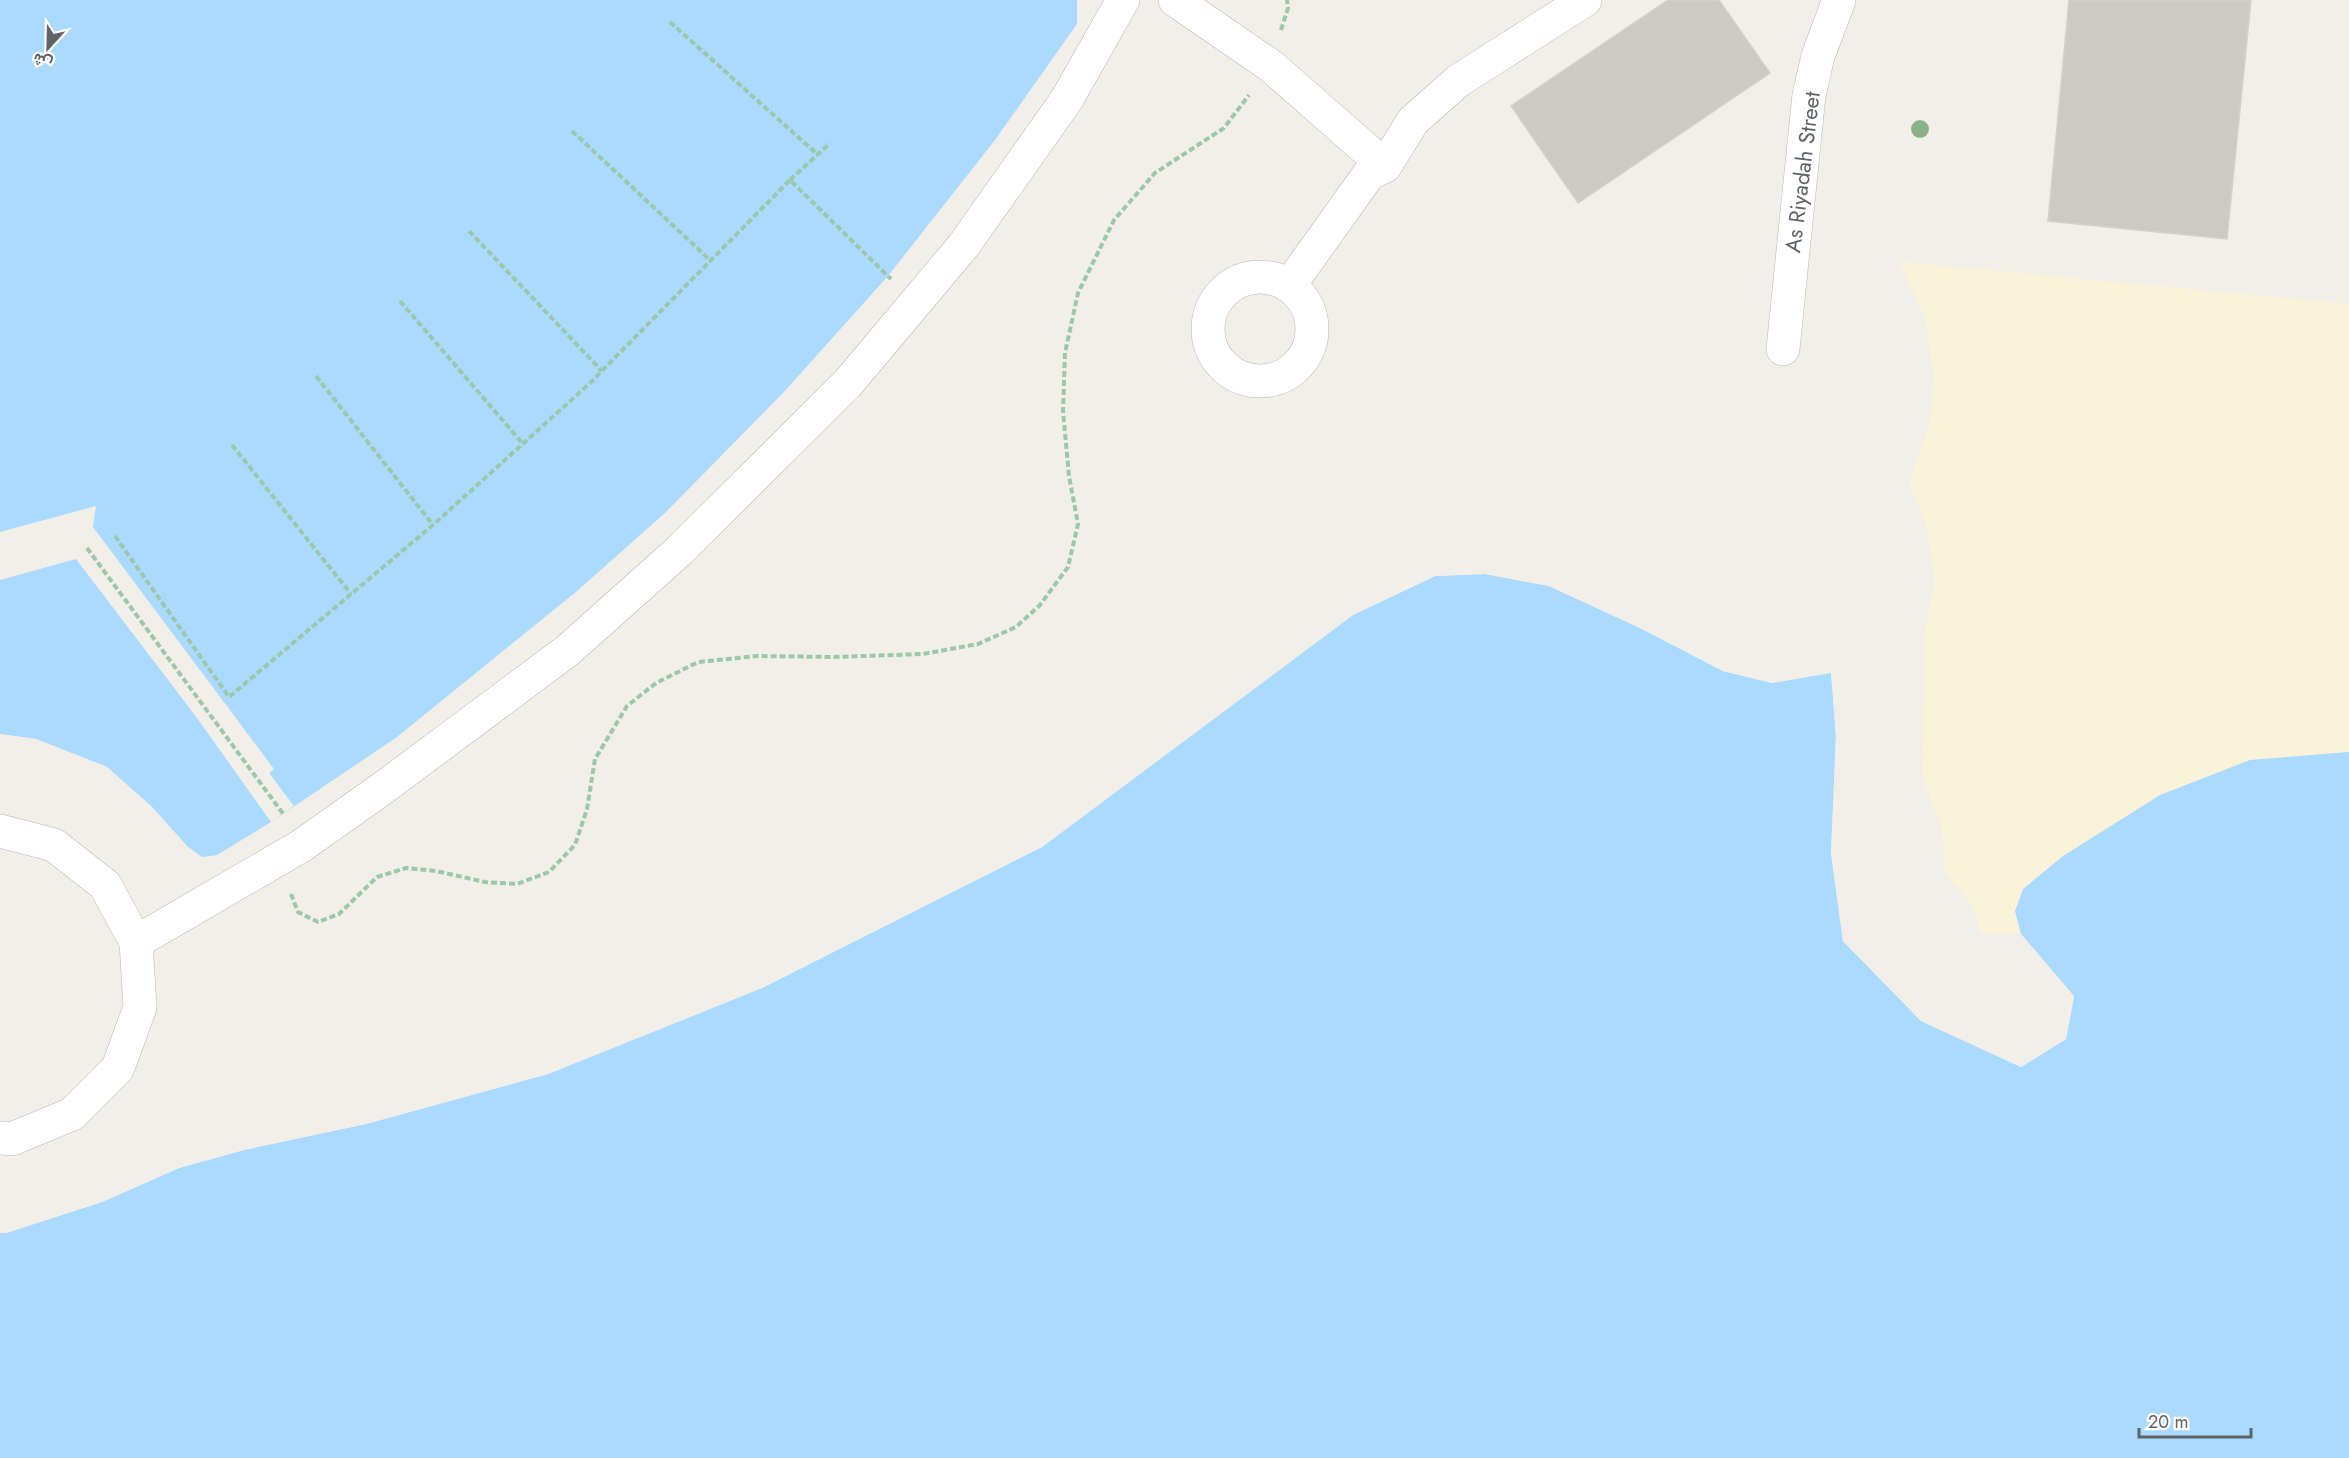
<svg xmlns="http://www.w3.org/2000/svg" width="2349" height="1458" viewBox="0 0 2349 1458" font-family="Jost,Vazirmatn,sans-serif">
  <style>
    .sand { fill: #fbf3d9 }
    .water { fill: #aadaff }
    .pier { fill: #f1efe8 }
    .building { fill: #cccac5; stroke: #d6d1c6; stroke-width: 1.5 }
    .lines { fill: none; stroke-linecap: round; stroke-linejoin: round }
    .minor-casing { stroke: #b5b8bc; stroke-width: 34 }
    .path { stroke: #9cc7a9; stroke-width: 4; stroke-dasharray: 6 3; stroke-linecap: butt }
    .minor { stroke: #fff; stroke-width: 33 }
    .tree { fill: #89b387 }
    .labels { text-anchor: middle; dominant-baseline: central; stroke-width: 6; stroke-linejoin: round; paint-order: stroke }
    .street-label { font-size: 22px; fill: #5f6368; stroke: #fff }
  </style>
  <rect width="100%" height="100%" fill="#f1efe8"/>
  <path class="sand" d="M1900 262 2349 304V752L2250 760 2015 911 2021 934 1981 933 1974 907 1945 873 1942 827 1923 779 1924 634 1935 584 1927 527 1909 483 1930 424 1934 376 1925 317Z"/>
  <g class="water">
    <path d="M0 0H1077V24L995 140 888 276 783 393 665 513 577 591 397 737 271 822 217 855 202 857 187 846 152 807 107 767 36 739 0 734Z"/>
    <path d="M1485 574 1549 586 1640 628 1723 671 1772 683 1831 672 1836 736 1831 853 1843 941 1921 1021 2021 1067 2066 1039 2074 997 2021 934 2015 911 2023 889 2063 856 2160 795 2250 760 2349 752V1458H0V1233H6L102 1202 179 1168 244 1150 366 1124 548 1074 762 988 1042 847 1353 615 1435 576Z"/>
  </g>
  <g class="pier">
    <path d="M96 506 93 527 274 769 269 773 294 806 271 822 197 718 76 559 0 580V532Z"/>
    <path d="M1486 572 1550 583 1641 626 1724 668 1772 680 1833 670 1839 736 1834 853 1845 940 1923 1019 2021 1063 2064 1037 2071 997 2018 934H2021L2074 996 2066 1039 2021 1067 1921 1021 1843 941 1831 853 1836 736 1831 673 1772 683 1723 671 1640 628 1549 586 1485 574 1435 576 1353 615 1042 847 762 988 548 1074 366 1124 244 1150 179 1168 102 1202 6 1233H0V1230H6L101 1199 178 1165 244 1147 365 1121 547 1071 761 985 1040 844 1351 613 1434 573Z"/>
    <path d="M0 734 36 739 107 767 152 807 187 846 184 848 149 809 105 770 35 742 0 737Z"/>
  </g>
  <g class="building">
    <path d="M1668 0H1719L1770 73 1578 203 1511 106Z"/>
    <path d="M2069 0H2251L2227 239 2048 221Z"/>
  </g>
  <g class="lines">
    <defs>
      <g id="minor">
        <path d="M1175 0 1271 66 1385 166"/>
        <circle cx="1260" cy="329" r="52"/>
        <path d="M1289 286 1369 174 1385 166 1413 121 1458 81 1585 0"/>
        <path d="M1783 349 1809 95 1818 56 1839 0"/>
        <path d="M0 831 54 845 105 885 136 942 140 1007 118 1068 72 1114 12 1139 0 1138"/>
        <path d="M136 942 301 846 383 788 567 651 679 551 848 383 964 245 1067 99 1123 0"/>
      </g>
    </defs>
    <use href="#minor" class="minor-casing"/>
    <g class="path">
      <path d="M670 22 818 155"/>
      <path d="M1281 30 1288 8 1287 0"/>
      <path d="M572 131 711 261"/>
      <path d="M790 180 830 143"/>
      <path d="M469 231 602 371"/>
      <path d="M400 301 523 444"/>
      <path d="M316 376 433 525"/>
      <path d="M232 445 351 594"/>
      <path d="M115 536 229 697 433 525 589 384 790 180 891 279"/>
      <path d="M87 548 284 815"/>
      <path d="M291 894 298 912 318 922 339 914 377 877 406 868 436 871 485 882 517 884 549 872 575 845 587 809 595 759 627 706 656 683 698 662 757 656 833 657 923 654 978 644 1016 627 1040 605 1068 567 1078 524 1069 476 1063 411 1065 353 1078 293 1114 220 1155 173 1224 128 1249 95"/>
    </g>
    <use href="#minor" class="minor"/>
  </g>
  <circle class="tree" cx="1920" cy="129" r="9"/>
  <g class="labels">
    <g class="street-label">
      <text transform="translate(1802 172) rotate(-83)">As Riyadah Street</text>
    </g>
  </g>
  <g transform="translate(48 48) rotate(202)" stroke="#ffffff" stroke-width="4.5" paint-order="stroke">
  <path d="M0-4.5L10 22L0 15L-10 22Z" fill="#5f6368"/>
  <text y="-9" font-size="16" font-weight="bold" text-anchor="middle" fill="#5f6368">ش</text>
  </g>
  <path d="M2139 1428v9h112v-9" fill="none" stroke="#5f6368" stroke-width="3"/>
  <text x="2148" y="1428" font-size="18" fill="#5f6368" stroke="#ffffff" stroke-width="4.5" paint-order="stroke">20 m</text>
</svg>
